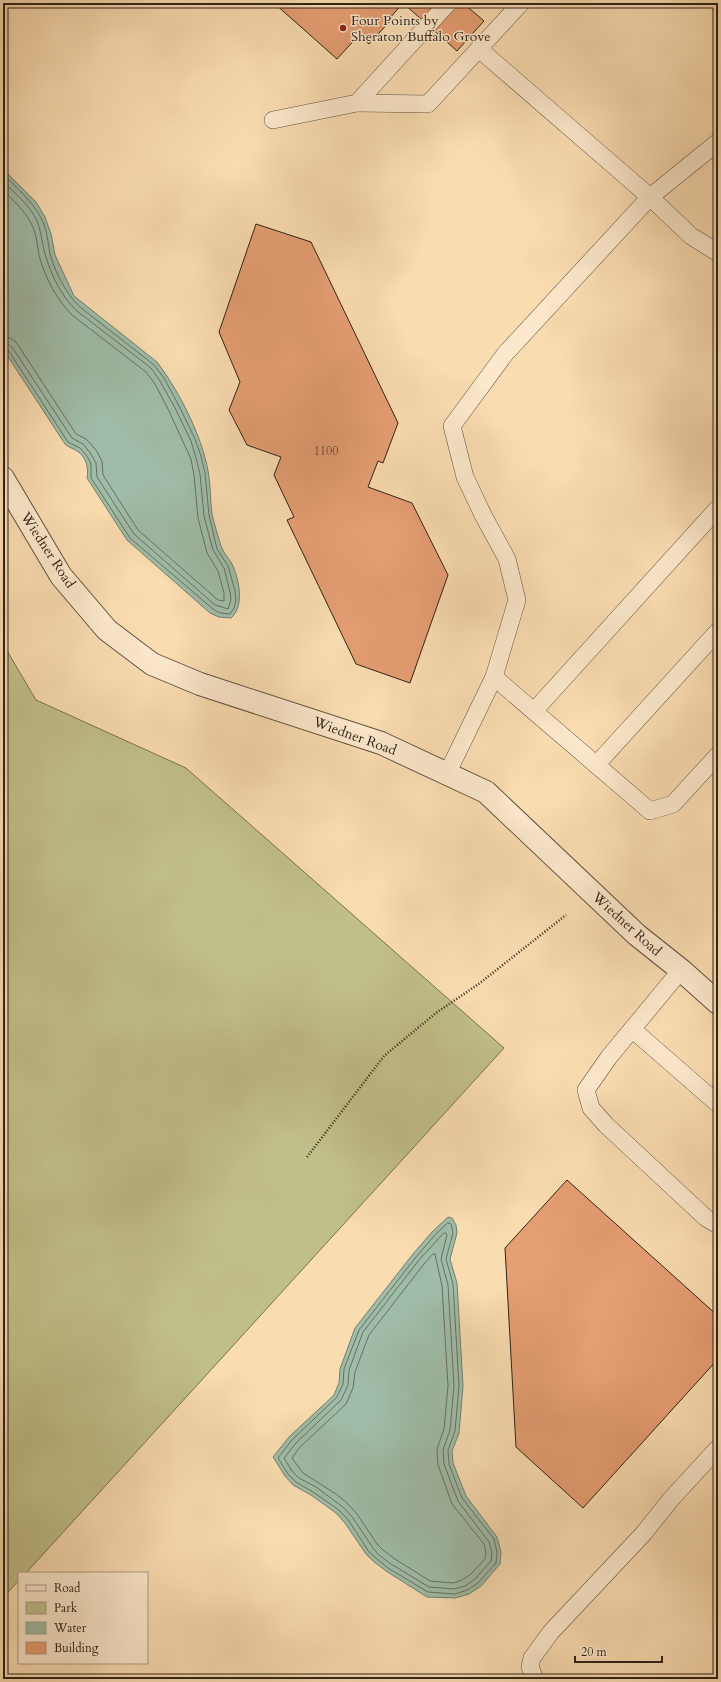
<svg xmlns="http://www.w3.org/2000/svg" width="721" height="1682" viewBox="0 0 721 1682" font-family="Cardo,serif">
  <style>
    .green { fill: #c1bf89; stroke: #787150 }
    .water { fill: #9fbca8; stroke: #727f6e }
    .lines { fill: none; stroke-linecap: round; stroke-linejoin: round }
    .shore { stroke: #667060; stroke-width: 1 }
    .building { fill: #e69e73; stroke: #2e2318 }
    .lane-casing { stroke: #61513e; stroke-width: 18 }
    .street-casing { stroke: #61513e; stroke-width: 24 }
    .path { stroke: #2e2318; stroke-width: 2.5; stroke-dasharray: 1 2; stroke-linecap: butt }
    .lane { stroke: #fce8cc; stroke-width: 17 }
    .street { stroke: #fce8cc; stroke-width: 22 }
    .poi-dot { fill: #8f2418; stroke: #fce8cc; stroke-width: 1.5 }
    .labels { text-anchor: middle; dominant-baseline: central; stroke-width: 3; stroke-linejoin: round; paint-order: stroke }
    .number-label { font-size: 12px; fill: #5c422f }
    .poi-label { font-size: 14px; fill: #2e2318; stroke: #fce8cc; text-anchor: start }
    .street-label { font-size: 14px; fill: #2e2318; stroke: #fce8cc }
  </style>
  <rect width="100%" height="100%" fill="#fadcb1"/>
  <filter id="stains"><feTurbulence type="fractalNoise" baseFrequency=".005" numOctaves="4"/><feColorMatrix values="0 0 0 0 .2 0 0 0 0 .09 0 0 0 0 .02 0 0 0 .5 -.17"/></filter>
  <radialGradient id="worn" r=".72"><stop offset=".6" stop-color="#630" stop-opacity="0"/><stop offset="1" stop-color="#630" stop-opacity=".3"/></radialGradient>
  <path class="green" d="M3 644 36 700 186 768 504 1048 26 1573H19V1580L3 1598Z"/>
  <g class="water">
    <path d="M3 169 36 202 45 217 51 234 55 255 74 296 157 362C179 391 202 436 208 471 211 485 210 500 212 514 214 524 218 536 221 546 223 553 229 558 232 564 239 579 245 606 231 618L219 617 210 613 127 540 87 478C89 469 86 456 77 451 73 448 69 448 65 444L3 349Z"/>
    <path d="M448 1217 452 1218 456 1225 457 1233 450 1259 457 1283 463 1386 459 1433 452 1451 453 1463 466 1496 497 1537 501 1552 500 1564 481 1586 469 1594 455 1598 427 1597 386 1571 373 1561 366 1554 345 1523 336 1513 311 1495 293 1485 285 1476 273 1457 289 1437 334 1395 339 1383 340 1369 355 1328 413 1254 432 1232Z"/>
  </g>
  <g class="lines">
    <g class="shore">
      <path d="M3 174C17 188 32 201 41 218 47 229 48 242 50 254 55 272 66 294 80 307L154 365 164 378 179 406 195 439 201 456 205 473 209 515 217 549 228 566 235 591 236 600 234 608 230 614 220 613 213 609 130 538 91 478V464L87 456 80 448 68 442 8 350 3 348"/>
      <path d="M3 181C15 194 30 205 37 221 42 233 42 246 46 257 52 277 62 297 77 311L151 368 160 381 175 408 191 441 196 458 200 474 204 516 213 550 224 568 230 592 231 599 228 609 215 605 134 534 97 477 96 463 91 454 83 444 72 438 12 347 8 344 3 343"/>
      <path d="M3 190C13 200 24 210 31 223 37 234 37 247 40 259 46 279 57 300 72 315L146 372 155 384 169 411 191 459 194 475 198 518 207 553 218 571 224 593V601L218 600 138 530 103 475 102 461 96 450 86 439 76 434 16 342 10 338 3 337"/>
      <path d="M448 1223 451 1224 453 1233 446 1259 453 1284 459 1386 455 1431 448 1450 449 1464 462 1498 494 1539 497 1552 496 1563 478 1583 467 1590 455 1594 428 1592 388 1568 376 1558 369 1552 349 1521 339 1510 313 1492 296 1482 288 1474 278 1458 292 1440 337 1397 343 1384 344 1369 359 1330 416 1257 435 1235Z"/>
      <path d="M444 1233H446L447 1235 441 1259 448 1285 454 1386 450 1430 443 1450 444 1464 458 1501 489 1542 492 1552 491 1561 475 1579 465 1586 454 1589 429 1587 391 1564 379 1555 373 1548 353 1518 343 1507 316 1487 299 1478 292 1471 284 1458 296 1443 341 1400 348 1385 349 1370 363 1332 419 1260Z"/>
      <path d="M435 1254 442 1286 448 1386 444 1429 437 1449 438 1465 452 1504 484 1544 486 1553 485 1559 471 1574 462 1580 453 1583 430 1581 395 1559 383 1550 377 1544 357 1514 347 1503 336 1494 303 1473 292 1458 300 1447 346 1404 353 1388 355 1372 369 1335 424 1264 432 1255Z"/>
    </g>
  </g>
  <g class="building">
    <path d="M274 3H403L389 19 391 20 369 44 359 35 337 59Z"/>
    <path d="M403 3H463L484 21 457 51Z"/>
    <path d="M256 224 311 242 398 423 383 463 378 461 368 487 412 503 448 575 410 683 356 664 287 520 294 517 274 475 281 457 247 445 229 410 240 382 219 332Z"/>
    <path d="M567 1180 718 1316V1359L583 1508 516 1447 505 1248Z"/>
  </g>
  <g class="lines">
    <defs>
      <g id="lane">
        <path d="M479 49 650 197 691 236 715 251 718 249"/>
        <path d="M357 103 428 104 521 3"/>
        <path d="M273 120 357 103 448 3"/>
        <path d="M718 142 650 197 505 354 452 426 465 477 483 515 507 559 517 600 494 677 650 811 673 804 718 755"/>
        <path d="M534 711 718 508"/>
        <path d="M596 765 718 631"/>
        <path d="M447 774 494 677"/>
        <path d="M681 970 609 1057 586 1090 591 1108 606 1125 706 1218 718 1225"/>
        <path d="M632 1029 718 1104"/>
        <path d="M535 1679 530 1667 532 1658 551 1632 644 1533 671 1499 718 1448"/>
      </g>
      <path id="street" d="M3 478 61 576 107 630 152 664 200 684 381 743 486 792 637 935 681 970 718 1003"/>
    </defs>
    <use href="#lane" class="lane-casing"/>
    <use href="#street" class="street-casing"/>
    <path class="path" d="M307 1157 384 1056 436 1013 480 983 566 915"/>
    <use href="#lane" class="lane"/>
    <use href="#street" class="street"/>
  </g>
  <circle class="poi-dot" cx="343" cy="28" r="4"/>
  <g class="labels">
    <g class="number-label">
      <text x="326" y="451">1100</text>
    </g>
    <g class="poi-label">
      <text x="351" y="20">Four Points by<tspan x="351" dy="16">Sheraton Buffalo Grove</tspan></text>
    </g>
    <g class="street-label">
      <text transform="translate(48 550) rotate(57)">Wiedner Road</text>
      <text transform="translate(355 736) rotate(20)">Wiedner Road</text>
      <text transform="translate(627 924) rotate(42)">Wiedner Road</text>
    </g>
  </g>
  <rect width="721" height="1682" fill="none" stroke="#fadcb1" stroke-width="16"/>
  <rect x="4" y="4" width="713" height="1674" fill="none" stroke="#2e2318" stroke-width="2"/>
  <rect x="8" y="8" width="705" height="1666" fill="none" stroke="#2e2318"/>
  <rect x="18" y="1572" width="130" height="92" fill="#fce8cc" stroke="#aa9984"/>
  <rect x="26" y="1585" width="20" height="6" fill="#fce8cc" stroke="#aa9984"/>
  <text x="54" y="1592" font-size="12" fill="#2e2318">Road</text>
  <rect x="26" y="1602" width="20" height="12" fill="#c1bf89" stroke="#aa9984"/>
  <text x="54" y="1612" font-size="12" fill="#2e2318">Park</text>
  <rect x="26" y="1622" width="20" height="12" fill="#9fbca8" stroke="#aa9984"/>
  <text x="54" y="1632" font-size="12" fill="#2e2318">Water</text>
  <rect x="26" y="1642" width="20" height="12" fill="#e69e73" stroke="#aa9984"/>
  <text x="54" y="1652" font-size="12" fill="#2e2318">Building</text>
  <path d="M575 1656v6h87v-6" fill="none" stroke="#2e2318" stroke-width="2"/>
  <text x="581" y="1656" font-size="12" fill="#2e2318" stroke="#fce8cc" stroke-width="3" paint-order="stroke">20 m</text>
  <rect width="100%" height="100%" filter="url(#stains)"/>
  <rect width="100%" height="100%" fill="url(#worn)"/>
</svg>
